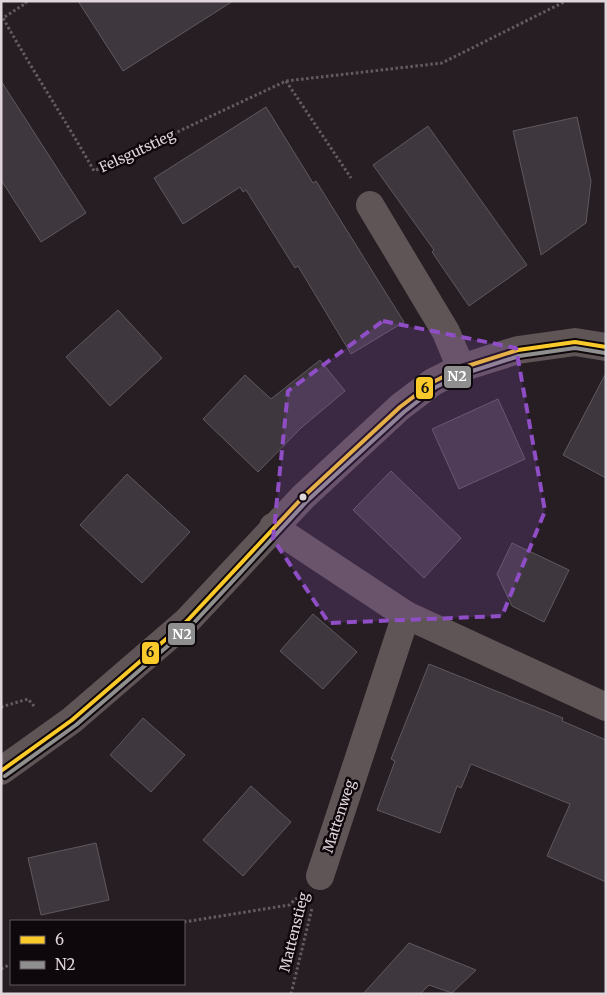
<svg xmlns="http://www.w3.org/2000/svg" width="607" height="995" viewBox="0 0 607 995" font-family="Merriweather,serif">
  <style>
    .building { fill: #3e383e; stroke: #5f595f }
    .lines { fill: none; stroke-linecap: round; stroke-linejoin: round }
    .path { stroke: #655b5e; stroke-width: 3; stroke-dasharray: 2.5 2.5; stroke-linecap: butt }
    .minor { stroke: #605556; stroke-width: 28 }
    .bus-1-casing { stroke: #0e070b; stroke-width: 8 }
    .bus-2-casing { stroke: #0e070b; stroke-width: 8 }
    .bus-1 { stroke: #fac92a; stroke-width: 4 }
    .bus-2 { stroke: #8f8f8f; stroke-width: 4 }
    .marked { fill: #8f4ec5; fill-opacity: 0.2; stroke: #8f4ec5; stroke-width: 4; stroke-dasharray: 10 6; stroke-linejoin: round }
    .bus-dot { fill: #e0d5db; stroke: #0e070b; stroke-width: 2 }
    .labels { text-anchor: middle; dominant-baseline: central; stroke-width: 5; stroke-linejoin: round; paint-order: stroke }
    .street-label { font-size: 14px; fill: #e0d5db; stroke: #0e070b }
    .line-badge { stroke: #0e070b; stroke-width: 2 }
    .badge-label { font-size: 14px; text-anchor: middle; font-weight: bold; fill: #fff }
    .pale-badge-label { font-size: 14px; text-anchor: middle; font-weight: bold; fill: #111 }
  </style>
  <rect width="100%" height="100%" fill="#261e23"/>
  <g class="building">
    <path d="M78 1H233L123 71Z"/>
    <path d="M1 81 86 213 41 242 1 180Z"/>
    <path d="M266 107 313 183 316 181 404 322 351 354 298 266 295 268 246 190 243 192 240 187 183 224 154 178Z"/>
    <path d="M577 117 591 181 586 223 541 255 513 131Z"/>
    <path d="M428 126 527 265 469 306 432 252 434 250 373 165Z"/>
    <path d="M118 310 162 358 110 406 66 357Z"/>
    <path d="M320 360 345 391 301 428 258 472 203 419 245 375 271 399Z"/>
    <path d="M606 373V478L563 455Z"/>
    <path d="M498 399 525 459 459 489 432 429Z"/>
    <path d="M391 471 461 538 424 578 353 510Z"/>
    <path d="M127 474 190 532 142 583 80 525Z"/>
    <path d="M512 543 569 570 544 622 512 606 497 574Z"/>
    <path d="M313 614 357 652 323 689 280 651Z"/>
    <path d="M429 664 563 718 562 721 606 740V882L547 856 570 804 471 764 461 788 457 786 440 833 377 810 395 761 391 759Z"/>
    <path d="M143 718 185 755 151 792 110 755Z"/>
    <path d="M251 786 291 822 243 876 203 840Z"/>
    <path d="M96 843 109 900 41 915 28 858Z"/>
    <path d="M409 943 476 970 452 993 429 985 420 994H363Z"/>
  </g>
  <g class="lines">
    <g class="path">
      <path d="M25 1 26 3 3 18C32 70 65 119 94 171L286 81 442 63 566 1"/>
      <path d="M286 81 351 178"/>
      <path d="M1 707 28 699 34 706"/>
      <path d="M184 922 289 905 297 898"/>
      <path d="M1 969 11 964"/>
      <path d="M291 994 312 908"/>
    </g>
    <g class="minor">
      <path d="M370 205 446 332 461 368"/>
      <path d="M273 527 406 615 606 707"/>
      <path d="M1 771 72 720 187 621 303 497 400 407 433 382 461 368 518 350 575 342 606 347"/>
      <path d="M320 876 406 615"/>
    </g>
    <defs>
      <path id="bus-1" d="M1 771 72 720 187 621 303 497 400 407 433 382 461 368 518 350 575 342 606 347"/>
      <path id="bus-2" d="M5 776 76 725 191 626 307 501 404 412 436 387 463 374 519 356 575 348 605 353"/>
    </defs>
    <use href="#bus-1" class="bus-1-casing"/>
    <use href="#bus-2" class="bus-2-casing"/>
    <use href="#bus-1" class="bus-1"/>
    <use href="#bus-2" class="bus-2"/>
  </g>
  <path class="marked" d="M383 321 516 348 545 511 502 616 329 623 273 539 288 391Z"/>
  <circle class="bus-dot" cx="303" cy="497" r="4.5"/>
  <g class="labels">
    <g class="street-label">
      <text transform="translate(137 151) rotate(-25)">Felsgutstieg</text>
      <text transform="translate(339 816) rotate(-72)">Mattenweg</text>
      <text transform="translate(294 932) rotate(-76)">Mattenstieg</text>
    </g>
  </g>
  <g class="line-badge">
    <rect x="443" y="365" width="29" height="24" rx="5" fill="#8f8f8f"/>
    <rect x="415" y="376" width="19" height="24" rx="5" fill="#fac92a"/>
    <rect x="167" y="622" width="29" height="24" rx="5" fill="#8f8f8f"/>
    <rect x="141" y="641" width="19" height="24" rx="5" fill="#fac92a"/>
  </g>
  <g class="badge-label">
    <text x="457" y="381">N2</text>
    <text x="182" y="639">N2</text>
  </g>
  <g class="pale-badge-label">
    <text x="425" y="393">6</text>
    <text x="150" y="657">6</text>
  </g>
  <rect width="607" height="995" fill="none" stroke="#e0d5db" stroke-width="5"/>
  <rect x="10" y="920" width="175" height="65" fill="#0e070b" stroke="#62595e"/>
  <rect x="20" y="936" width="25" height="8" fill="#fac92a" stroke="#62595e"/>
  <text x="55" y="945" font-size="15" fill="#e0d5db">6</text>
  <rect x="20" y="961" width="25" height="8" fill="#8f8f8f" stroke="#62595e"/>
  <text x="55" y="970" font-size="15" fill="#e0d5db">N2</text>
</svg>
